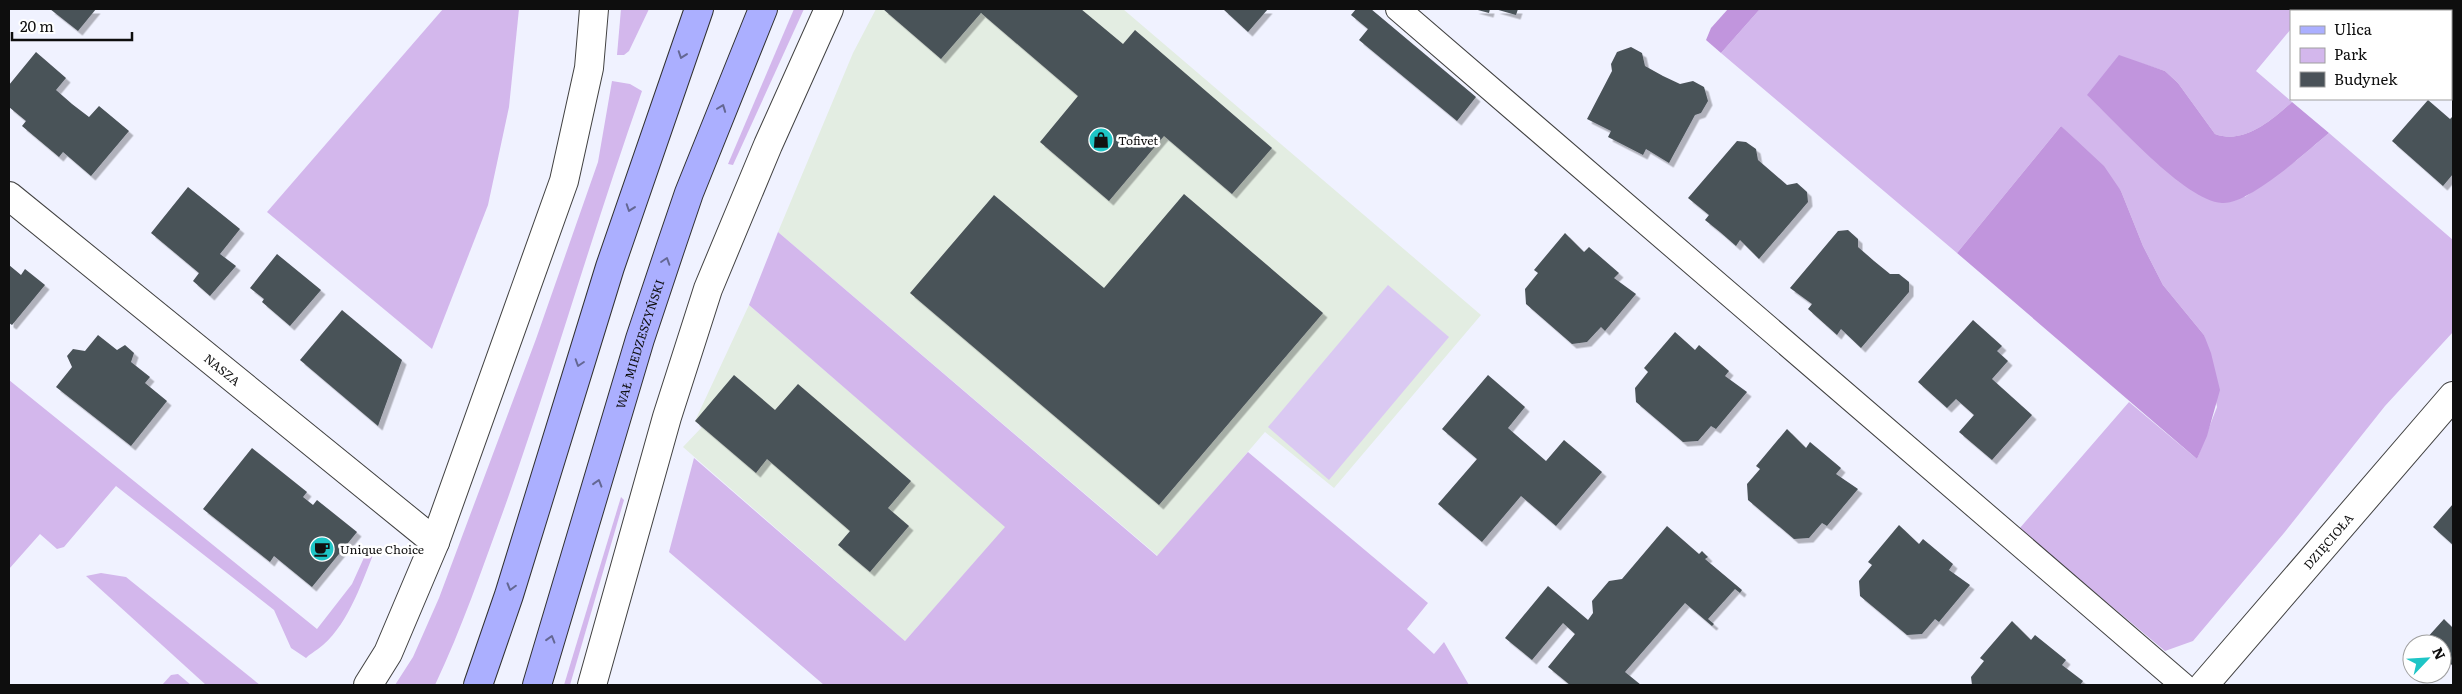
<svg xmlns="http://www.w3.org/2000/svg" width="2462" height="694" viewBox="0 0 2462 694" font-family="Literata,serif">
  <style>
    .industrial { fill: #e3ede2 }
    .green { fill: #d3b7ec }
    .forest { fill: #c195dd }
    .pitch { fill: #dac9f2 }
    .building { fill: #4a5258; filter: url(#shadow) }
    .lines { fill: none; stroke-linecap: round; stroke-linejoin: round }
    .service-casing { stroke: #414141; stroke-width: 26 }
    .minor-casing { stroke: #414141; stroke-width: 30 }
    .secondary-casing { stroke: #303030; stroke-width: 30 }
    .service { stroke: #fff; stroke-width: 24 }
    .minor { stroke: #fff; stroke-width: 28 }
    .secondary { stroke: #abafff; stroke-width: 28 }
    .oneway { stroke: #646793 }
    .labels { text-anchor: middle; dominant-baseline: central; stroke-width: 5; stroke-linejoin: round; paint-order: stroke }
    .poi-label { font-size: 12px; fill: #0e0e0e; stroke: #fff; text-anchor: start }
    .street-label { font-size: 12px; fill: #0e0e0e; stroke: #fff }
  </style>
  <defs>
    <filter id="shadow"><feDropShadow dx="4.5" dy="4.5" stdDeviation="0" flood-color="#0004"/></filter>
  </defs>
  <rect width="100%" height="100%" fill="#f0f2ff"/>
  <g class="industrial">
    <path d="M876 9H1123L1481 315 1334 488 1265 432 1158 556 778 232 853 53Z"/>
    <path d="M749 305 1006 527 905 641 683 447 702 427 695 421Z"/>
  </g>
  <g class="green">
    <path d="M443 9H519L509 107 488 205 432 349 267 212Z"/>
    <path d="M621 9H649L629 51 624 55H617Z"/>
    <path d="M794 9H804L733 165 728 164Z"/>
    <path d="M1760 9H2308L2306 11H2291V29L2256 71 2292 102C2272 120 2244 145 2215 134L2178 83 2165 71 2137 62 2245 197 2297 160 2329 133 2453 240V332L2385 406 2284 533 2193 641 2165 651 2019 529 2129 402 2197 459 2217 407 2204 335 2163 285 2143 246 2121 191 2061 126 1957 253 1721 53Z"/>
    <path d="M2382 9H2453V70L2451 67V11H2385Z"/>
    <path d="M612 81 630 84 642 91C593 230 553 371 504 509 482 569 462 628 435 685H395L413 657 439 598 536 339 598 162Z"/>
    <path d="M778 232 1157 556 1248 452 1428 603 1407 629 1434 654 1444 642 1469 685H824L669 552 694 458 905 641 1005 527 749 305Z"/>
    <path d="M9 380 317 629 352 584 367 551 373 555C361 585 346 629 318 649 314 652 310 654 306 658L291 648 274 610 116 486 64 547 57 549 40 534 9 569Z"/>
    <path d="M621 497 624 500 570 685H564Z"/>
    <path d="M101 573 126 577 260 685H206L86 576Z"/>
    <path d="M178 674 191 685H162L171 675Z"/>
  </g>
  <g class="forest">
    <path d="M1728 9H1760L1721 53 1706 40 1711 28Z"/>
    <path d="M2119 55 2165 71 2178 83 2215 134C2244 145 2272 120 2292 102L2329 133C2307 151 2249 205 2222 203 2185 201 2115 121 2087 95Z"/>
    <path d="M2061 126 2104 166 2121 191 2143 246 2163 285 2204 335 2211 353 2220 390 2207 436 2197 459 1957 253Z"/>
  </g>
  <path class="pitch" d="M1388 285 1449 337 1329 480 1268 427Z"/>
  <g class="building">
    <path d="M50 9H96L78 31Z"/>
    <path d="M883 9H1081L1123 44 1135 30 1272 148 1232 194 1164 136 1109 201 1040 142 1078 96 981 13 941 59Z"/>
    <path d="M1223 9H1268L1248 32Z"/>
    <path d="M1356 9H1371L1476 97 1457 121 1359 40 1368 29 1351 15Z"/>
    <path d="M1474 9H1490L1489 13Z"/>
    <path d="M1495 9H1518L1516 15Z"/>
    <path d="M1631 47 1642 53 1645 66 1663 76 1680 84 1693 81 1704 87 1708 101 1701 113 1695 115 1669 163 1646 149 1643 155 1608 137 1611 131 1587 119 1612 71 1611 64 1617 52Z"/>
    <path d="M36 52 66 78 56 90 72 104 89 117 99 106 129 131 91 176 63 152 59 157 22 126 26 121 9 107V85Z"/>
    <path d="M2428 100 2450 119 2453 116V174L2443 186 2392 141Z"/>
    <path d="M1737 141 1746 142 1756 149 1758 160 1787 185 1797 183 1807 192 1808 202 1759 259 1740 240 1736 246 1720 232 1705 220 1709 215 1688 198Z"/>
    <path d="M188 187 240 229 220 254 236 266 210 296 193 281 199 273 151 233Z"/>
    <path d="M1184 194 1323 313 1159 505 910 293 994 195 1104 288Z"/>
    <path d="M1848 230 1858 239V247L1874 261 1890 274H1899L1909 282V292L1861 348 1841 329 1837 335 1808 309 1812 304 1790 288 1838 231Z"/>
    <path d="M1565 233 1584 252 1589 247 1619 273 1614 278 1636 294 1605 331 1601 327 1587 342 1572 344 1526 304 1525 289 1538 273 1534 270Z"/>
    <path d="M277 254 321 290 290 326 262 302 264 299 250 288Z"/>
    <path d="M9 265 21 275 25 269 45 285 12 325 9 323Z"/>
    <path d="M342 310 402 360 378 426 300 360Z"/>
    <path d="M1973 320 2002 346 1997 351 2008 361 1992 379 2032 415 1992 460 1959 432 1974 415 1956 399 1947 408 1918 382Z"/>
    <path d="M1675 332 1695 350 1699 345 1729 371 1725 376 1747 392 1716 429 1711 426 1698 441 1683 442 1636 402 1635 388 1648 372 1644 368Z"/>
    <path d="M98 335 117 350 125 345 134 353 131 362 150 377 145 383 167 401 131 446 56 387 72 367 67 356 73 349 85 351Z"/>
    <path d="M734 375 775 410 798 384 911 481 888 508 909 526 870 572 838 545 850 531 767 459 756 473 695 421Z"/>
    <path d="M1488 375 1525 407 1508 428 1546 461 1564 440 1602 472 1556 526 1521 496 1482 542 1438 504 1477 459 1442 429Z"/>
    <path d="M1787 429 1806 448 1810 442 1841 468 1836 474 1858 489 1827 526 1822 523 1809 538 1794 539 1748 500 1747 484 1760 469 1756 466Z"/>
    <path d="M252 448 307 492 303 497 313 505 317 500 357 532 312 587 274 556 270 562 203 509Z"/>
    <path d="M2453 504V545L2433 527Z"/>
    <path d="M1899 525 1919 544 1923 539 1953 564 1949 570 1970 585 1939 622 1935 619 1922 634 1907 635 1860 596 1859 581 1872 565 1868 562Z"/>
    <path d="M1667 526 1699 554 1702 551 1708 557 1705 559 1742 590 1740 593 1735 589 1708 619 1714 624 1712 626 1685 603 1625 672 1641 685H1570L1548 667 1575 634 1563 623 1532 660 1505 638 1548 586 1588 620 1593 613 1592 601 1609 581 1622 579Z"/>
    <path d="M2444 619 2453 628V666L2442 655V644H2431L2426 639Z"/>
    <path d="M2012 621 2031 640 2035 635 2066 660 2062 665 2083 681 2080 685H1972L1971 677 1984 661 1980 658Z"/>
  </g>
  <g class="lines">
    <defs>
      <path id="service" d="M1398 9 2183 685"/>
      <g id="minor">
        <path id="s1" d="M9 196 435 542"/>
        <path d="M368 685 388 653 435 542 564 181 589 68 594 9"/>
        <path d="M592 685 667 417 708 289 768 145 829 9"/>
        <path id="s2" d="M2204 685 2453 396"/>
      </g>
      <g id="secondary">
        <path d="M478 685 509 595 610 267 699 9"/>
        <path id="s3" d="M537 685 640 339 670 249 689 193 763 9"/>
      </g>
    </defs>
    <use href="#service" class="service-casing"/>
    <use href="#minor" class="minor-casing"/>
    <use href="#secondary" class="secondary-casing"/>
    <use href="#service" class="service"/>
    <use href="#minor" class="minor"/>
    <use href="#secondary" class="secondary"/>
  </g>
  <defs><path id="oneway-chevron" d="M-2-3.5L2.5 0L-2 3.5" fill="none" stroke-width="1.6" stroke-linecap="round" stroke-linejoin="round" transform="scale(1.25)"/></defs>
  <g class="oneway">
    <use href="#oneway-chevron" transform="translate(682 55) rotate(109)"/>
    <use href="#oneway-chevron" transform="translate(722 108) rotate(-69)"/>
    <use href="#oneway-chevron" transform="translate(630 208) rotate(109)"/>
    <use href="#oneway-chevron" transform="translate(666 261) rotate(-72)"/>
    <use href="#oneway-chevron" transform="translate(579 363) rotate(108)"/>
    <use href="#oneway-chevron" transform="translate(598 483) rotate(-73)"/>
    <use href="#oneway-chevron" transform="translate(511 587) rotate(106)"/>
    <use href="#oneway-chevron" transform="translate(551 639) rotate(-73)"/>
  </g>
  <defs>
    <symbol id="shop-disc" viewBox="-11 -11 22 22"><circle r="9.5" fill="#1ec5c6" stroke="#fff"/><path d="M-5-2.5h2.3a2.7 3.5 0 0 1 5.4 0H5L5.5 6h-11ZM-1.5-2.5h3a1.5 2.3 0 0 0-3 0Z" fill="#111"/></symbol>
    <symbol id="cafe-disc" viewBox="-11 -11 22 22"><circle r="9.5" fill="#1ec5c6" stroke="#fff"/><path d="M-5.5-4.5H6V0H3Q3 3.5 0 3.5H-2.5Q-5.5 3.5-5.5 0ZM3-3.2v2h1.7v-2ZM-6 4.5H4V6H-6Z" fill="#111"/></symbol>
  </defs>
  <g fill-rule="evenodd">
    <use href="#shop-disc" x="1087" y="126" width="28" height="28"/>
    <use href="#cafe-disc" x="308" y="535" width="28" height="28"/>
  </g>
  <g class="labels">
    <g class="poi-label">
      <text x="1118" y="140">Tofivet</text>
      <text x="340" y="549">Unique Choice</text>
    </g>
    <g class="street-label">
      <text stroke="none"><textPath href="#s3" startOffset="356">WAŁ MIEDZESZYŃSKI</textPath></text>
      <text stroke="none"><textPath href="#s1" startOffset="275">NASZA</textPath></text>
      <text stroke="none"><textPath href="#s2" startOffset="190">DZIĘCIOŁA</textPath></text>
    </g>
  </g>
  <rect width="2462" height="694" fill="none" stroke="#0e0e0e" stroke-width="20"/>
  <rect x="2290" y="10" width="162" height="90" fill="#ffffff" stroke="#9f9f9f"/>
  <rect x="2300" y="26" width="25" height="8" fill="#abafff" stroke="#9f9f9f"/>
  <text x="2334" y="35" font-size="15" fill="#0e0e0e">Ulica</text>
  <rect x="2300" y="48" width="25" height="15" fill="#d3b7ec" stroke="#9f9f9f"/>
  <text x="2334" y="60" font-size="15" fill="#0e0e0e">Park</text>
  <rect x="2300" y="72" width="25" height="15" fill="#4a5258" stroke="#9f9f9f"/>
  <text x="2334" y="85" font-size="15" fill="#0e0e0e">Budynek</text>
  <g transform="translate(2427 659) rotate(65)"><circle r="24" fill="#ffffff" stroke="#9f9f9f"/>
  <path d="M0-4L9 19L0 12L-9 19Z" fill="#1ec5c6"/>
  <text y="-8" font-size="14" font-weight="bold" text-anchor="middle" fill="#0e0e0e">N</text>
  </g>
  <path d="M12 32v8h120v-8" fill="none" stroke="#0e0e0e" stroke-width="2.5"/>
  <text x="20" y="32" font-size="15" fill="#0e0e0e" stroke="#ffffff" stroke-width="4" paint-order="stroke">20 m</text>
</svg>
